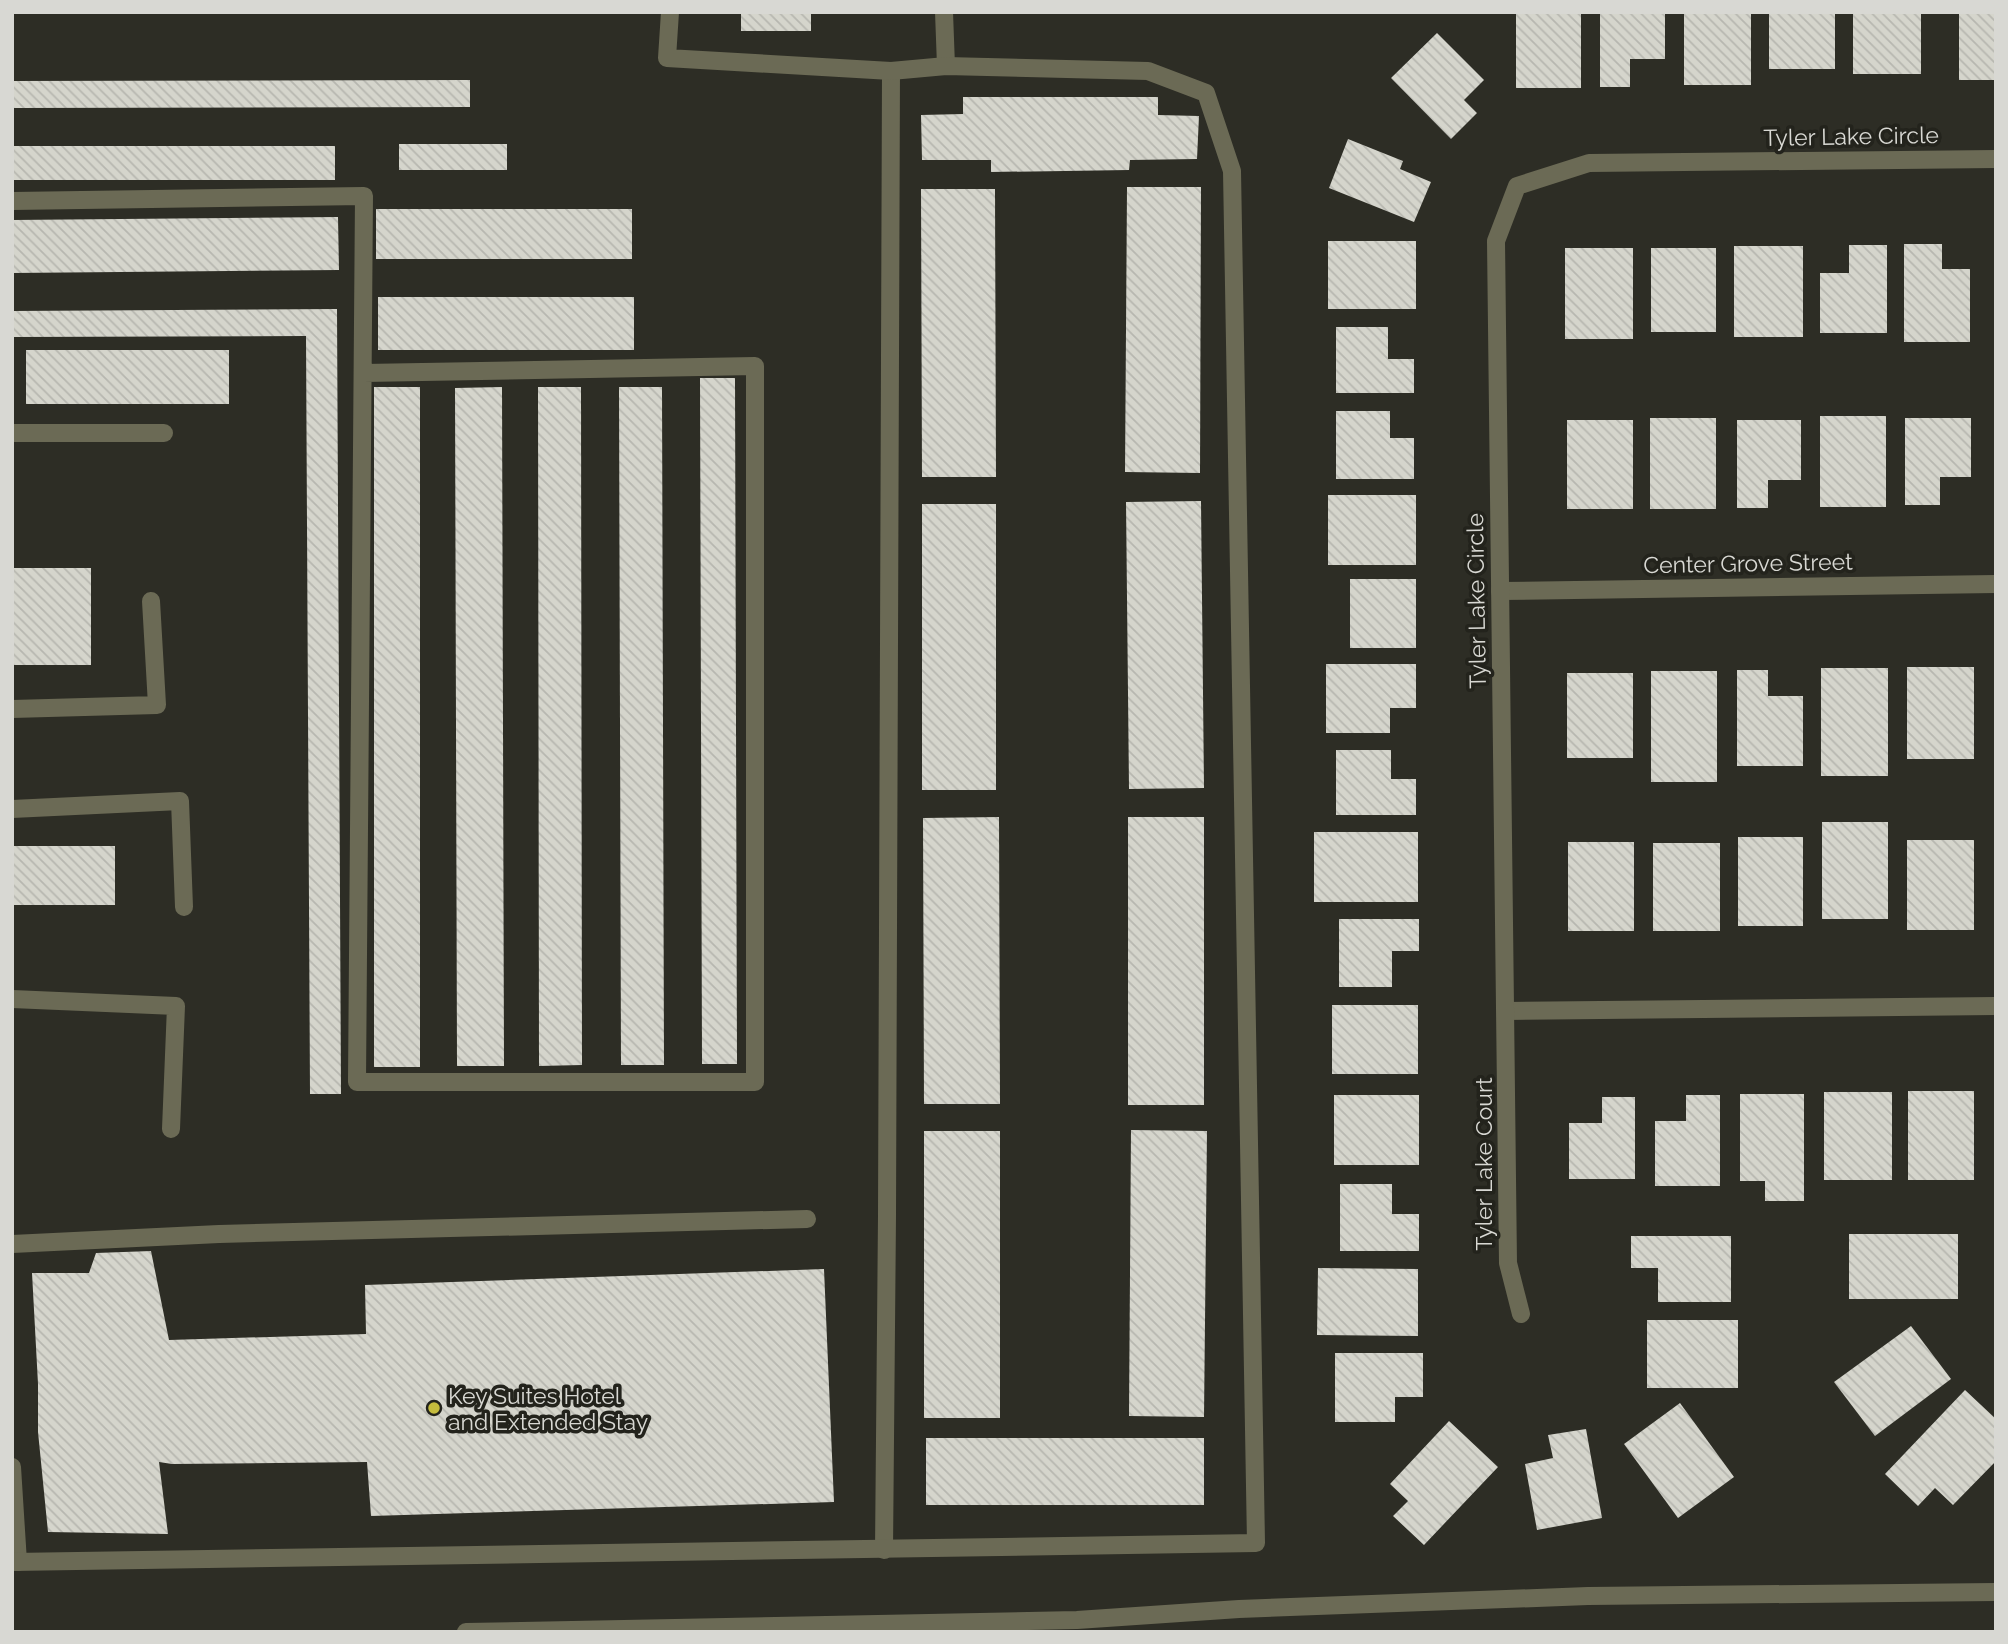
<svg xmlns="http://www.w3.org/2000/svg" width="2008" height="1644" viewBox="0 0 2008 1644" font-family="Raleway,sans-serif">
  <style>
    .building { fill: url(#building-back-hatch) }
    .lines { fill: none; stroke-linecap: round; stroke-linejoin: round }
    .minor { stroke: #6b6a55; stroke-width: 18 }
    .poi-dot { fill: #c5bc3d; stroke: #23231c; stroke-width: 2.5 }
    .labels { text-anchor: middle; dominant-baseline: central; stroke-width: 7; stroke-linejoin: round; paint-order: stroke }
    .street-label { font-size: 23px; fill: #d8d8d3; stroke: #23231c }
    .poi-label { font-size: 23px; fill: #d8d8d3; stroke: #23231c; text-anchor: start }
  </style>
  <defs>
    <pattern id="building-back-hatch" width="6" height="6" patternUnits="userSpaceOnUse" patternTransform="scale(1.75)"><rect width="6" height="6" fill="#d5d5cc"/><path d="M-1 5l2 2M0 0l6 6M5-1l2 2" fill="none" stroke="#b7b7b0"/></pattern>
  </defs>
  <rect width="100%" height="100%" fill="#2d2d25"/>
  <g class="building">
    <rect x="741" y="12" width="70" height="19"/>
    <rect x="1516" y="12" width="65" height="76"/>
    <path d="M1600 12H1665V59H1630V87H1600Z"/>
    <rect x="1684" y="12" width="67" height="73"/>
    <rect x="1769" y="12" width="66" height="57"/>
    <rect x="1853" y="12" width="68" height="62"/>
    <rect x="1959" y="12" width="37" height="68"/>
    <path d="M1437 33 1484 80 1464 100 1477 113 1451 139 1391 78Z"/>
    <path d="M470 80V107L12 108V81Z"/>
    <path d="M963 97H1158V115L1199 116 1197 159 1130 160 1129 170 991 172V160H922L921 115 963 114Z"/>
    <path d="M1348 139 1403 161 1400 169 1431 182 1414 222 1329 188Z"/>
    <rect x="399" y="144" width="108" height="26"/>
    <rect x="12" y="146" width="323" height="34"/>
    <path d="M1127 187H1201L1200 473 1125 472Z"/>
    <path d="M921 189H995L996 477H922Z"/>
    <rect x="376" y="209" width="256" height="50"/>
    <path d="M338 217 339 270 12 273V220Z"/>
    <rect x="1328" y="241" width="88" height="68"/>
    <path d="M1904 244H1942V269H1970V342H1904Z"/>
    <path d="M1849 245H1887V333H1820V273H1849Z"/>
    <rect x="1734" y="246" width="69" height="91"/>
    <rect x="1565" y="248" width="68" height="91"/>
    <rect x="1651" y="248" width="65" height="84"/>
    <rect x="378" y="297" width="256" height="53"/>
    <path d="M337 309 341 1094H310L306 336 12 337V311Z"/>
    <path d="M1336 327H1388V359H1414V393H1336Z"/>
    <rect x="26" y="350" width="203" height="54"/>
    <path d="M700 378H735L737 1064H702Z"/>
    <rect x="374" y="387" width="46" height="680"/>
    <path d="M502 387 504 1066H457L455 388Z"/>
    <path d="M538 387H581L582 1065 539 1066Z"/>
    <path d="M619 387H662L664 1065H621Z"/>
    <path d="M1336 411H1390V438H1414V479H1336Z"/>
    <rect x="1820" y="416" width="66" height="91"/>
    <rect x="1650" y="418" width="66" height="91"/>
    <path d="M1905 418H1971V477H1940V505H1905Z"/>
    <rect x="1567" y="420" width="66" height="89"/>
    <path d="M1737 420H1801V480H1768V508H1737Z"/>
    <rect x="1328" y="495" width="88" height="70"/>
    <path d="M1201 501 1204 788 1129 789 1126 502Z"/>
    <rect x="922" y="504" width="74" height="286"/>
    <rect x="12" y="568" width="79" height="97"/>
    <rect x="1350" y="579" width="66" height="69"/>
    <path d="M1326 664H1416V708H1390V733H1326Z"/>
    <rect x="1907" y="667" width="67" height="92"/>
    <rect x="1821" y="668" width="67" height="108"/>
    <path d="M1737 670H1768V696H1803V766H1737Z"/>
    <rect x="1651" y="671" width="66" height="111"/>
    <rect x="1567" y="673" width="66" height="85"/>
    <path d="M1336 750H1391V779H1416V815H1336Z"/>
    <path d="M999 817 1000 1104H924L923 818Z"/>
    <rect x="1128" y="817" width="76" height="288"/>
    <rect x="1822" y="822" width="66" height="97"/>
    <rect x="1314" y="832" width="104" height="70"/>
    <rect x="1738" y="837" width="65" height="89"/>
    <rect x="1907" y="840" width="67" height="90"/>
    <rect x="1568" y="842" width="66" height="89"/>
    <rect x="1653" y="843" width="67" height="88"/>
    <rect x="12" y="846" width="103" height="59"/>
    <path d="M1339 919H1419V951H1392V987H1339Z"/>
    <rect x="1332" y="1005" width="86" height="69"/>
    <rect x="1908" y="1091" width="66" height="89"/>
    <rect x="1824" y="1092" width="68" height="88"/>
    <path d="M1740 1094H1804V1201H1765V1181H1740Z"/>
    <rect x="1334" y="1095" width="85" height="70"/>
    <path d="M1686 1095H1720V1186H1655V1121H1686Z"/>
    <path d="M1602 1097H1635V1179H1569V1123H1602Z"/>
    <path d="M1131 1130 1207 1131 1204 1417 1129 1416Z"/>
    <rect x="924" y="1131" width="76" height="287"/>
    <path d="M1340 1184H1392V1214H1419V1251H1340Z"/>
    <rect x="1849" y="1234" width="109" height="65"/>
    <path d="M1631 1236H1731V1302H1658V1268H1631Z"/>
    <path d="M151 1251 169 1340 366 1334 365 1285 824 1269 834 1502 371 1516 367 1462 172 1464 159 1462 168 1534 48 1532 38 1432V1384L32 1273H89L96 1253Z"/>
    <path d="M1318 1268 1418 1269V1336L1317 1335Z"/>
    <rect x="1647" y="1320" width="91" height="68"/>
    <path d="M1911 1326 1951 1379 1875 1436 1834 1382Z"/>
    <path d="M1335 1353H1423V1397H1395V1422H1335Z"/>
    <path d="M1965 1390 1996 1419V1461L1953 1505 1935 1488 1918 1506 1885 1474Z"/>
    <path d="M1680 1403 1734 1477 1678 1518 1624 1444Z"/>
    <path d="M1449 1421 1498 1467 1424 1545 1393 1516 1408 1501 1390 1484Z"/>
    <path d="M1586 1429 1602 1518 1537 1530 1525 1464 1553 1458 1548 1435Z"/>
    <rect x="926" y="1438" width="278" height="67"/>
  </g>
  <g class="lines">
    <g class="minor">
      <path d="M944 12 946 66"/>
      <path d="M12 201 364 196 357 1082H755V366L364 373"/>
      <path d="M12 433H164"/>
      <path d="M1500 591 1996 584"/>
      <path d="M12 709 157 705 151 601"/>
      <path d="M12 809 180 801 184 907"/>
      <path d="M12 999 176 1006 171 1129"/>
      <path d="M1506 1011 1996 1006"/>
      <path d="M12 1244 219 1234 807 1219"/>
      <path d="M1521 1314 1508 1263 1496 241 1517 186 1589 163 1996 159"/>
      <path d="M12 1467 18 1562"/>
      <path d="M884 1550 887 1216 891 71"/>
      <path d="M12 1562 1256 1543 1232 171 1206 93 1148 71 946 66 891 71 667 58 670 12"/>
      <path d="M466 1632 1077 1620 1239 1609 1588 1596 1996 1592"/>
    </g>
  </g>
  <circle class="poi-dot" cx="434" cy="1408" r="7"/>
  <g class="labels">
    <g class="street-label">
      <text transform="translate(1851 136) rotate(-1)">Tyler Lake Circle</text>
      <text transform="translate(1748 563) rotate(-1)">Center Grove Street</text>
      <text transform="translate(1476 601) rotate(-91)">Tyler Lake Circle</text>
      <text transform="translate(1483 1164) rotate(-90)">Tyler Lake Court</text>
    </g>
    <g class="poi-label">
      <text x="448" y="1395">Key Suites Hotel<tspan x="448" dy="26">and Extended Stay</tspan></text>
    </g>
  </g>
  <rect width="2008" height="1644" fill="none" stroke="#d8d8d3" stroke-width="28"/>
</svg>
